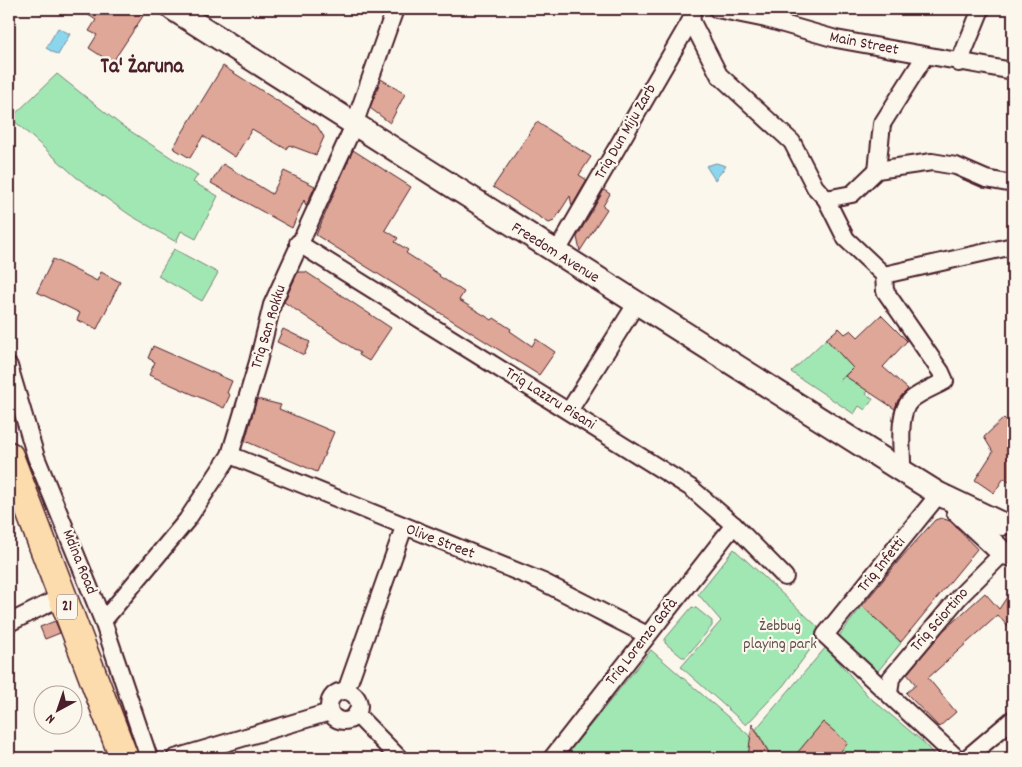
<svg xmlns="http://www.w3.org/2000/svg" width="1022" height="767" viewBox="0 0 1022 767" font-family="Dekko,sans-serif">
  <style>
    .green { fill: #a1e7b4; stroke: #768370 }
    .water { fill: #8cd6ed; stroke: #728d9f }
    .building { fill: #dfa797; stroke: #4a1f2b }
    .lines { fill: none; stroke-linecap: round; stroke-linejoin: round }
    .street-casing { stroke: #4a1f2b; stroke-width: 20 }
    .secondary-casing { stroke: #4a1f2b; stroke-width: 26 }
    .highway-casing { stroke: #4a1f2b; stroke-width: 31 }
    .street { stroke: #fbf7ec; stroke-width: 16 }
    .secondary { stroke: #fbf7ec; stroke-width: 22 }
    .highway { stroke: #fcdcac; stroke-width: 28 }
    .labels { text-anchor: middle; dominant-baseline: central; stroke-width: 4.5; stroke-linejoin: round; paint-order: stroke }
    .shield { fill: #fbf7ec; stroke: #7f6065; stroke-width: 1 }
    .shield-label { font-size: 15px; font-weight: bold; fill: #4a1f2b }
    .street-label { font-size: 16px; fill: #4a1f2b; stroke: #fbf7ec }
    .park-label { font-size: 16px; fill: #60514d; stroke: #fbf7ec }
    .district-label { font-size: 21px; font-weight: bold; fill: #4a1f2b; stroke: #fbf7ec }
  </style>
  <rect width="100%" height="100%" fill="#fbf7ec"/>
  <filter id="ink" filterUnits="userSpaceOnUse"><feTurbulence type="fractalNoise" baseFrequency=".02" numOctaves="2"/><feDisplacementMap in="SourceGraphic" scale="10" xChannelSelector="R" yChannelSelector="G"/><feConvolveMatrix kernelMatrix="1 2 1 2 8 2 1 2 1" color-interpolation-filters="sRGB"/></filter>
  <g filter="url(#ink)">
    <g class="green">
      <path d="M57 74 121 125 198 175 193 182 218 196 196 239 181 231 176 242 130 215 76 177 11 118Z"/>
      <path d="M174 249 218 273 202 301 158 276Z"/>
      <path d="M826 339 853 368 839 381 845 376 873 382 866 394 873 399 865 410 859 406 854 414 791 372Z"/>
      <path d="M734 549 818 627V639L783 686 746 725 681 667 721 621 698 594Z"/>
      <path d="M862 606 901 643 878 671 839 636Z"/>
      <path d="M692 607 696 608 712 621V626L686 657H682L665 643V639Z"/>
      <path d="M826 647 868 696 922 741 936 757 772 758 756 729Z"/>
      <path d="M651 650 751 737 749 755 746 758H564Z"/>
    </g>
    <g class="water">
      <path d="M58 28 70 34 58 55 46 48Z"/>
      <path d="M716 163 726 166 715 180 706 166Z"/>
    </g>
    <g class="building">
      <path d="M79 9H132L143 16 112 63 89 48 97 35 89 31 96 20Z"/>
      <path d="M223 66 317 126 324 137 316 155 289 145 286 149 252 129 235 157 203 136 190 158 173 148Z"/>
      <path d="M381 79 405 94 390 123 370 108Z"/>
      <path d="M537 122 591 157 579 175 587 180 572 206 570 196 554 221 549 223 493 187Z"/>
      <path d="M353 150 411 187 385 230 398 238 395 242 408 250 406 253 440 275 439 276 464 292 459 300 492 320 494 318 511 329 510 331 532 346 536 339 555 352 539 375 316 235Z"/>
      <path d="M223 164 272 194 284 171 315 186 306 206 304 200 292 228 211 183Z"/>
      <path d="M604 190 610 194 603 206 607 209 580 251 577 237Z"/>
      <path d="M53 259 97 281 101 272 120 282 97 329 77 320 80 313 37 292Z"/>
      <path d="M298 272H306L391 328 369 361 359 355 360 353 284 302Z"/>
      <path d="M881 315 907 341 883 367 908 389 898 400 895 409 845 376 853 368 826 339 839 328 845 334 851 330 858 337Z"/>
      <path d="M283 329 310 342 304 355 277 342Z"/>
      <path d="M153 346 232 381 227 393 230 395 224 408 149 375 155 362 148 358Z"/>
      <path d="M257 399 281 405 279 409 334 432 317 472 245 441Z"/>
      <path d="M1004 418 1013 426V485L1004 478 994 493 975 480 993 452 984 437Z"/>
      <path d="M941 518 950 521 977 549 901 642 862 606 901 558 935 520Z"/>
      <path d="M1013 588V633L998 615 928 678 956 712 939 727 906 693 916 685 907 674 943 631 985 593 999 609Z"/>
      <path d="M55 621 60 633 45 639 40 627Z"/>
      <path d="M823 722 848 743 835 758H793Z"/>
      <path d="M752 724 772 758H748Z"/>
    </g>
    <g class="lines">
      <defs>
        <g id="street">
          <path d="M717 9 766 19 836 39 1013 71"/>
          <path d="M691 20 719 75 792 142 815 187 826 199 846 239 884 275 885 291 941 372 945 381C934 387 920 392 911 400 896 413 903 453 902 471"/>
          <path d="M959 63 981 9"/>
          <path d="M877 170 882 124 925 56"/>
          <path d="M826 199 852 194 877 170 932 162 956 166 986 179 1013 184"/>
          <path d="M298 243 691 488 734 525 785 577"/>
          <path d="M556 253 691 20 693 9"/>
          <path d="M884 275 1013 246"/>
          <path d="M9 366 36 457 103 621 149 758"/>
          <path d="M569 411 636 304"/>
          <path d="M230 455 543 582 647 635"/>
          <path d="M939 494 825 635 957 758"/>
          <path d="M103 621 187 520 230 455 258 362 272 305 354 125 395 9"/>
          <path d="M9 623 63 596"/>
          <path d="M346 691 404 527"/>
          <circle cx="344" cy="706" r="15"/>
          <path d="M889 694 891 678 960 596 1003 553"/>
          <path d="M356 714 399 758"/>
          <path d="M175 758 330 712"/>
          <path d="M552 758 734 525"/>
          <path d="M967 758 1013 719"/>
        </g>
        <g id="secondary">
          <path d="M173 9 902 471 939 494 1002 524"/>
          <path d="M958 511 1003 553 1013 555"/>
        </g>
        <path id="highway" d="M9 456 124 758"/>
      </defs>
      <use href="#street" class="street-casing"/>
      <use href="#secondary" class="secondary-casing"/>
      <use href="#highway" class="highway-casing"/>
      <use href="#street" class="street"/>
      <use href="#secondary" class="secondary"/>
      <use href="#highway" class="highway"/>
    </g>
  </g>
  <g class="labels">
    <rect class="shield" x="57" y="594.5" width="20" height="25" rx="4"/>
    <g class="shield-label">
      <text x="67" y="607">21</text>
    </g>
    <g class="street-label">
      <text transform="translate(864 44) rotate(11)">Main Street</text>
      <text transform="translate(626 132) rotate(-60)">Triq Dun Miju Zarb</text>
      <text transform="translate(555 253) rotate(32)">Freedom Avenue</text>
      <text transform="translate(269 327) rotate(-73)">Triq San Rokku</text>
      <text transform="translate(550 399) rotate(32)">Triq Lazzru Pisani</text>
      <text transform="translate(440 542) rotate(21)">Olive Street</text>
      <text transform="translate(79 562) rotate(68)">Mdina Road</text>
      <text transform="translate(882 565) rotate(-51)">Triq Infetti</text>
      <text transform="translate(940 620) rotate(-49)">Triq Sciortino</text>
      <text transform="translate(642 642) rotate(-52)">Triq Lorenzo Gafà</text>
    </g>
    <g class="park-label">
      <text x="780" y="626">Żebbuġ<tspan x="780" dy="18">playing park</tspan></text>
    </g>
    <g class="district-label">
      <text x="142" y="68">Ta' Żaruna</text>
    </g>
  </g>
  <rect width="1022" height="767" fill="none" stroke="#fbf7ec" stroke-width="30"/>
  <rect x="15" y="15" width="992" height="737" fill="none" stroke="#4a1f2b" stroke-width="2" filter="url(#ink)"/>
  <g transform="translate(58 710) rotate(220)"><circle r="24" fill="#fbf7ec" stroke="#b4a19f"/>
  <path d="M0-4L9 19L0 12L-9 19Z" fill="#4a1f2b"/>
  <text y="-8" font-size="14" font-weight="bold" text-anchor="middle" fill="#4a1f2b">N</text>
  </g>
</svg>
